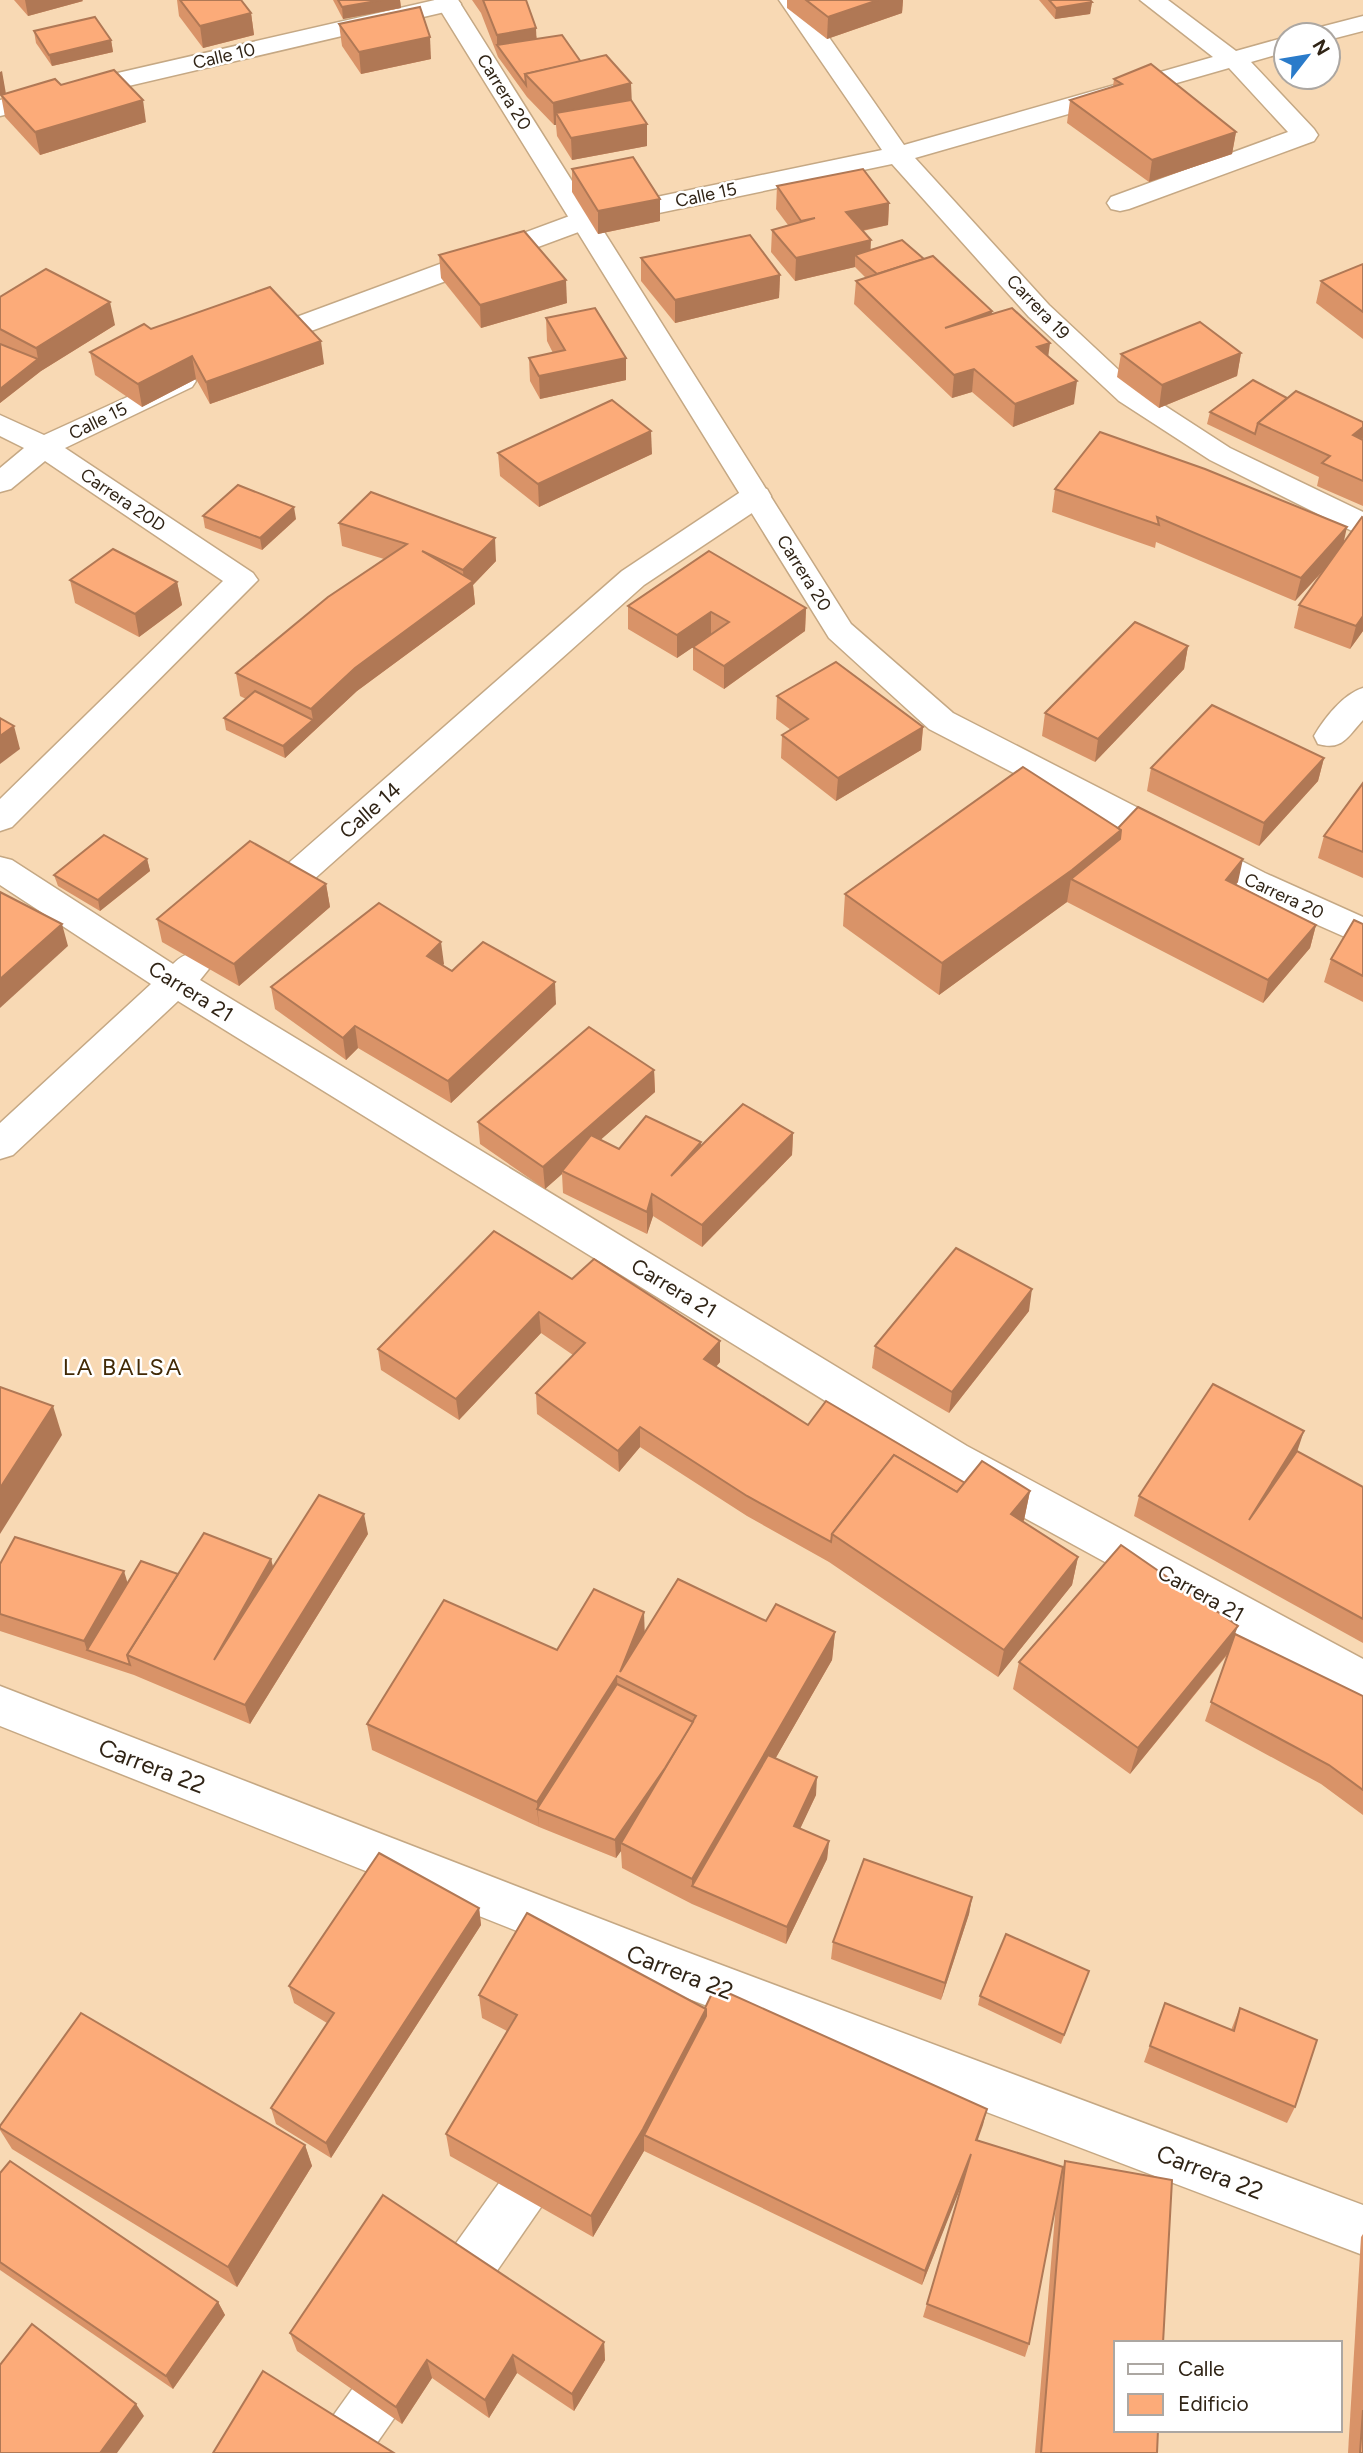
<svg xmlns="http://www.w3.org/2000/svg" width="1363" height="2453" viewBox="0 0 1363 2453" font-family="Figtree,sans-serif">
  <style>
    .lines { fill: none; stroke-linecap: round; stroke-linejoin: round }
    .street-casing { stroke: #c5a884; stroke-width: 3 }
    .secondary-casing { stroke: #c5a884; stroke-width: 3 }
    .street { fill: #fff; fill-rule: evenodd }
    .secondary { fill: #fff; fill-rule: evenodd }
    .wall { fill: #d99368 }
    .shaded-wall { fill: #b07855 }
    .building { fill: #fcab79; stroke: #b07855; stroke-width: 2 }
    .labels { text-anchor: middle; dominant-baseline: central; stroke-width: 5; stroke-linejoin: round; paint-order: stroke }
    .far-street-label { font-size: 18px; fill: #302416; stroke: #fff }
    .street-label { font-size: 21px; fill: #302416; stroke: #fff }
    .neighbourhood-label { font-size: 23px; letter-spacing: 2px; fill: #412905; stroke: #fff }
    .near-street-label { font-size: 24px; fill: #302416; stroke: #fff }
  </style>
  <rect width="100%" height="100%" fill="#f8d9b4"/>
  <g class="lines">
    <defs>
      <g id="street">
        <path d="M435 0H458L461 4 458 9 449 11 0 116V100Z"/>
        <path d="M779 0H803L904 145 1213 57 1140 0H1168L1236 51 1286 37V52L1251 62 1314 129 1318 135 1314 141 1129 209 1120 211 1111 209 1107 203 1111 197 1288 132 1229 68 915 158 1049 305 1139 389 1230 448 1363 512V533L1352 531 1210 460 1119 401 1029 317 892 164 592 227 303 334C285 342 266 356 246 351L242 345 246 339 283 322 575 214 882 150Z"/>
        <path d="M1363 16V31L1328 40V35H1306L1309 30Z"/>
        <path d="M182 372 192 375 196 381 192 387 65 448 253 573 258 580 12 827 0 831V799L223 581 45 461 11 489 0 492V468L24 448 0 436V415L44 435Z"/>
        <path d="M756 487 767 489 771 496 767 503 644 585 275 914 263 917 251 914 246 905 251 896 622 571 745 489Z"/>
        <path d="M1363 688V720C1348 736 1343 751 1318 744L1314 736C1324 719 1343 694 1363 688Z"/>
        <path d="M0 857 12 860 173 964C184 953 192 952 207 956L212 965 200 980 967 1446 1363 1659V1701L1348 1695 937 1470 178 1001 13 1155 0 1159V1123L151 984 0 885Z"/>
        <path d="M0 1686 676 1948 1363 2205V2255L676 1994 0 1726Z"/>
        <path d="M549 2129 566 2137 574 2154 566 2171 465 2317 447 2324 429 2317 422 2299 429 2281 532 2137Z"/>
        <path d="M404 2334 422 2342 430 2360 422 2378 370 2453H313L320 2434 386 2342Z"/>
      </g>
      <path id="secondary" d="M434 0H458L851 624 953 713 1265 873 1363 917V945L1241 891 929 729 829 638Z"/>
    </defs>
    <use href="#street" class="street-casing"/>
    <use href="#secondary" class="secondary-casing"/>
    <use href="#street" class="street"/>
    <use href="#secondary" class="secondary"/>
  </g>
  <g class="wall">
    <path d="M14 0H82L83 1 28 16Z"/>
    <path d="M177 0H241L251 13 254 35 203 48 179 16Z"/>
    <path d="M333 0H400L401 8 343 19Z"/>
    <path d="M472 0H526L537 39 581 62 632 101 647 124V146L572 160 557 136 556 125H554L527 97 498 57 481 13Z"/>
    <path d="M787 0H903L902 13 827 39 787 8Z"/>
    <path d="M1039 0H1090L1092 2 1090 14 1055 19Z"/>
    <path d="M339 24 431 59 361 74 342 46Z"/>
    <path d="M34 31 111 40 113 52 52 66 36 43Z"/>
    <path d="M1114 79 1236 132 1232 154 1149 182 1067 123 1070 100 1113 87Z"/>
    <path d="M6 93 146 122 40 155 5 117 1 95Z"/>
    <path d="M572 169 660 221 598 234 572 192Z"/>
    <path d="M777 186 889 203 888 225 863 231 870 251 924 259 992 311 991 314 1048 357 1074 404 1013 427 972 392 952 398 854 304 856 281 866 278 855 267 795 281 771 252 772 230 788 225 776 209Z"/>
    <path d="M439 255 567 303 481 328 441 278Z"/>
    <path d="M641 258 780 275 779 298 675 323 641 281Z"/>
    <path d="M1363 264V339L1316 303 1321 281Z"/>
    <path d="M0 297 115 325 41 371 0 403Z"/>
    <path d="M546 318 626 358V380L540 399 530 381 529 358 553 353 547 341Z"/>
    <path d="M151 329 324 364 210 404 196 379 142 407 95 375 90 352Z"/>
    <path d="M1241 353 1237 376 1159 408 1117 377 1121 354Z"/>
    <path d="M1287 398 1363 422V506L1317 486 1319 477 1207 424 1210 412Z"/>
    <path d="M498 453 652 454 539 507 500 476Z"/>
    <path d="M1055 489 1343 543 1363 518V631L1350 649 1294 628 1299 605 1326 568 1295 601 1156 542 1155 548 1052 512Z"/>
    <path d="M203 516 296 519 262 550 205 528Z"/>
    <path d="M339 523 496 561 473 585 475 604 357 691 285 758 226 730 224 718 246 699 240 696 236 673 384 559 342 546Z"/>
    <path d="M70 580 177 582 182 605 139 637 75 603Z"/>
    <path d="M628 606 806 608 805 631 724 689 693 670V647L677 658 628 629Z"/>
    <path d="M1188 646 1184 669 1095 762 1042 736 1045 713Z"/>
    <path d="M777 696 923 727 921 750 836 801 781 758 782 735 791 730 776 719Z"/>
    <path d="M1324 758 1318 781 1259 846 1147 791 1151 768Z"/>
    <path d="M1363 783V878L1318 858 1324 836Z"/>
    <path d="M1118 828 1238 882 1236 884 1316 925 1310 948 1263 1003 1067 902 939 995 843 926 845 894Z"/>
    <path d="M147 859 150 871 100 911 58 886 54 875Z"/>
    <path d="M326 884 330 907 239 986 162 942 157 919Z"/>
    <path d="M1363 924V1002L1324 982 1331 959Z"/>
    <path d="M444 964 443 965 452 971 556 1004 451 1103 358 1048 346 1060 275 1009 271 987Z"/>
    <path d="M654 1070 655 1092 600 1140 619 1149 701 1142V1147L793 1133 792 1155 702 1247 653 1216 647 1234 563 1193 562 1174 545 1189 480 1144 478 1122Z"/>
    <path d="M572 1279 720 1362 716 1367 808 1425 965 1483 1030 1491 1024 1520 1023 1522 1078 1557 1072 1585 998 1677 829 1562 747 1516 640 1447 619 1472 537 1414 536 1393 573 1355 541 1333 459 1420 381 1370 378 1349Z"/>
    <path d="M1029 1311 949 1413 872 1368 875 1346Z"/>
    <path d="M1297 1452 1363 1487V1643L1134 1516 1139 1496Z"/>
    <path d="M368 1534 250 1724 134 1675 0 1631V1564L128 1583 271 1559 273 1567Z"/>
    <path d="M766 1621 835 1632 832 1660 775 1759 816 1795 800 1828 829 1841 827 1859 786 1944 692 1904 622 1868 621 1851 616 1858 539 1827 372 1750 367 1724 557 1650 644 1633Z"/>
    <path d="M1235 1634 1363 1696V1815L1321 1784 1205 1721 1228 1654 1130 1774 1013 1689 1019 1662Z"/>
    <path d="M972 1897 969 1914 941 2000 831 1959 833 1942Z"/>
    <path d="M479 1908 481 1925 331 2158 276 2124 271 2108 327 2023 294 2003 289 1986Z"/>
    <path d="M1089 1971 1061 2044 978 2005 980 1996Z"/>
    <path d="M479 1995 705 2008 987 2109 977 2141 1063 2167 1065 2161 1157 2453H1035L1056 2204 1029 2344 1025 2357 923 2317 965 2175 922 2285 644 2151 593 2237 450 2156 446 2134 507 2031 482 2018Z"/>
    <path d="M1165 2003 1231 2030 1240 2008 1295 2107 1287 2123 1144 2062Z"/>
    <path d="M0 2126 305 2145 312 2166 237 2287 12 2149 0 2130Z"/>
    <path d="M0 2173 218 2302 225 2315 173 2389 0 2270Z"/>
    <path d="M1363 2234V2453H1348L1361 2237Z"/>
    <path d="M290 2333 604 2342 605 2360 574 2411 517 2373 489 2418 432 2378 402 2424 297 2351Z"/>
  </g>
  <g class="shaded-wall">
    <path d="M25 0H82L83 1 28 16Z"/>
    <path d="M382 0H400L401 8 343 19 342 7Z"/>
    <path d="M878 0H903L902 13 827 39 828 17Z"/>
    <path d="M1092 2 1090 14 1055 19 1056 8Z"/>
    <path d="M251 13 254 35 203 48 200 26Z"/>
    <path d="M536 28 537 50 497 45V35Z"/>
    <path d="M430 37 431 59 361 74 359 52Z"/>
    <path d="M111 40 113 52 52 66 49 55Z"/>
    <path d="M2 71 6 94 0 95V72Z"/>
    <path d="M631 83 632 105 556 113V125H554L553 103Z"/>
    <path d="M143 100 146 122 40 155 35 132Z"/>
    <path d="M647 124V146L572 160 571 138Z"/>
    <path d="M1236 132 1232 154 1149 182 1152 160Z"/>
    <path d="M660 199V221L598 234V211Z"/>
    <path d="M889 203 888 225 845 234 846 212Z"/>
    <path d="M871 240 870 263 855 255V267L795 281 796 258Z"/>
    <path d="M780 275 779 298 675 323V300Z"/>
    <path d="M566 280 567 303 481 328 480 305Z"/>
    <path d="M110 302 115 325 41 371 0 403V389L38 359 36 348Z"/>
    <path d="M992 311 989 334 945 328Z"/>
    <path d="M321 341 324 364 210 404 206 382Z"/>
    <path d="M1050 343 1047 366 1037 347Z"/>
    <path d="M1241 353 1237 376 1159 408 1162 385Z"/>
    <path d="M192 356 196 379 142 407 138 384Z"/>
    <path d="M626 358V380L540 399 539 376Z"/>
    <path d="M974 369 972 392 952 398 954 375Z"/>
    <path d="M1077 381 1074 404 1013 427 1015 404Z"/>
    <path d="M1363 427V439L1353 435Z"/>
    <path d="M651 431 652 454 539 507 538 484Z"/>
    <path d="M294 507 296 519 262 550 260 538Z"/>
    <path d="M1347 527 1342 550 1295 601 1301 578Z"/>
    <path d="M495 538 496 561 473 585 475 604 357 691 285 758 283 746 313 720 311 709 355 668 464 587 463 570Z"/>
    <path d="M177 582 182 605 139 637 135 614Z"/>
    <path d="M806 608 805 631 724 689V666Z"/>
    <path d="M711 612V635L677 658V635Z"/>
    <path d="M1363 616V631L1350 649 1356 626Z"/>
    <path d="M1188 646 1184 669 1095 762 1098 739Z"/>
    <path d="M14 726 20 749 0 764V736Z"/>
    <path d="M923 727 921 750 836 801 838 778Z"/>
    <path d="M1324 758 1318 781 1259 846 1264 823Z"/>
    <path d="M1121 830 1116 862 1071 879 1067 902 939 995 942 963Z"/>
    <path d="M147 859 150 871 100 911 98 900Z"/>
    <path d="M1243 859 1238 882 1221 902 1226 880Z"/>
    <path d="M326 884 330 907 239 986 234 964Z"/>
    <path d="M62 924 68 946 0 1008V979Z"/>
    <path d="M1316 925 1310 948 1263 1003 1268 980Z"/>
    <path d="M441 942 444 964 429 978 427 956Z"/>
    <path d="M555 982 556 1004 451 1103 448 1081Z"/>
    <path d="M355 1026 358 1048 346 1060 343 1038Z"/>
    <path d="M654 1070 655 1092 564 1172 562 1171V1174L545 1189 543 1167Z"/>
    <path d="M793 1133 792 1155 702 1247V1225Z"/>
    <path d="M701 1142V1164L671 1176Z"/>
    <path d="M652 1194 653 1216 647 1234V1212Z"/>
    <path d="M1032 1289 1029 1311 949 1413 952 1392Z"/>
    <path d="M539 1312 541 1333 459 1420 456 1399Z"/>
    <path d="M720 1341V1362L704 1380V1359Z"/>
    <path d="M53 1406 62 1435 0 1534V1488Z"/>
    <path d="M640 1427V1447L619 1472 618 1451Z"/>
    <path d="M1304 1431 1297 1452 1249 1520Z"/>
    <path d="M1030 1491 1024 1520 1006 1543 1011 1514Z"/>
    <path d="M364 1514 368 1534 250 1724 245 1705Z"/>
    <path d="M1078 1557 1072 1585 998 1677 1004 1650Z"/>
    <path d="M271 1559 276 1579 214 1660Z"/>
    <path d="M124 1571 130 1591 87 1650 84 1641Z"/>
    <path d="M644 1612 645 1639 620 1672Z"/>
    <path d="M1238 1626 1228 1653 1130 1774 1138 1748Z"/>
    <path d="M835 1632 832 1660 700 1890 692 1886V1904V1879Z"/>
    <path d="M617 1676 618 1703 537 1809 539 1827 537 1802Z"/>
    <path d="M696 1724 621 1843V1851L616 1858 615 1840Z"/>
    <path d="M817 1777 816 1795 793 1844 794 1826Z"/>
    <path d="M829 1841 827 1859 786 1944 787 1927Z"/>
    <path d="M972 1897 969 1914 941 2000 945 1983Z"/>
    <path d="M479 1908 481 1925 331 2158 326 2143Z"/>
    <path d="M706 2009 705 2032 644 2135V2151L593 2237 591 2216Z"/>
    <path d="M987 2109 983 2125 972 2156 976 2140Z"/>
    <path d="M305 2145 312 2166 237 2287 228 2267Z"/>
    <path d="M971 2154 968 2169 922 2285 925 2271Z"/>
    <path d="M218 2302 225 2315 173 2389 166 2376Z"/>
    <path d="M604 2342 605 2360 574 2411 572 2394Z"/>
    <path d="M513 2355 517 2373 489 2418 485 2400Z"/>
    <path d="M427 2360 432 2378 402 2424 396 2407Z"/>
    <path d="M136 2404 144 2416 117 2453H100Z"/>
  </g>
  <g class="building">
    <path d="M180 0H241L251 13 200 26Z"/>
    <path d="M338 0H382L342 7Z"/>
    <path d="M483 0H526L536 28 497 35Z"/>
    <path d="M806 0H878L828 17Z"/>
    <path d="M1049 0H1090L1092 2 1056 8Z"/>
    <path d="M420 7 430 37 359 52 339 24Z"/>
    <path d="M95 17 111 40 49 55 34 31Z"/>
    <path d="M562 35 581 62 525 74 526 85 497 45Z"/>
    <path d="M606 55 631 83 553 103 525 74Z"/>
    <path d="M1151 64 1236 132 1152 160 1070 100 1122 84 1114 79Z"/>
    <path d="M114 70 143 100 35 132 1 95 55 79 61 85Z"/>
    <path d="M631 100 647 124 571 138 556 113Z"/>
    <path d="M633 157 660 199 598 211 572 169Z"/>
    <path d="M863 169 889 203 846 212 871 240 796 258 772 230 815 218 801 221 777 186Z"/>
    <path d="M524 231 566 280 480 305 439 255Z"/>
    <path d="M750 235 780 275 675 300 641 258Z"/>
    <path d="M902 240 924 259 877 274 855 255Z"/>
    <path d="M933 256 992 311 945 328 1012 308 1050 343 1037 347 1077 381 1015 404 974 369 954 375 856 281Z"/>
    <path d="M1363 264V312L1321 281Z"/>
    <path d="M46 269 110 302 36 348 0 329V297Z"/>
    <path d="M270 287 321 341 206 382 192 356 138 384 90 352 144 324 151 329Z"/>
    <path d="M595 308 626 358 539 376 529 358 565 350 546 318Z"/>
    <path d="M1200 322 1241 353 1162 385 1121 354Z"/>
    <path d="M0 344 38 359 0 389Z"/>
    <path d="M1253 380 1287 398 1258 423 1255 434 1210 412Z"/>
    <path d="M1296 391 1363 422V427L1353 435 1363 440V481L1322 463 1330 456 1258 423Z"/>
    <path d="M612 400 651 431 538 484 498 453Z"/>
    <path d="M1100 432 1205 469 1347 527 1301 578 1157 517 1159 525 1055 489Z"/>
    <path d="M238 485 294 507 260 538 203 516Z"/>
    <path d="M371 492 495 538 463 570 422 551 473 581 355 668 311 709 236 673 328 597 407 544 339 523Z"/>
    <path d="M1362 517 1363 518V616L1356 626 1299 605Z"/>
    <path d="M113 549 177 582 135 614 70 580Z"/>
    <path d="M709 551 806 608 724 666 693 647 729 622 711 612 677 635 628 606Z"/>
    <path d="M1135 622 1188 646 1098 739 1045 713Z"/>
    <path d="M836 662 923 727 838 778 782 735 808 719 777 696Z"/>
    <path d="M255 691 313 720 283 746 224 718Z"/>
    <path d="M1212 705 1324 758 1264 823 1151 768Z"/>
    <path d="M0 718 14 726 0 736Z"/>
    <path d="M1023 767 1121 830 1072 870 942 963 845 894Z"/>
    <path d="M1363 783V852L1324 836Z"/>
    <path d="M1138 807 1243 859 1226 880 1316 925 1268 980 1071 879 1120 839 1121 830 1118 828Z"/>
    <path d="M104 835 147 859 98 900 54 875Z"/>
    <path d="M250 841 326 884 234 964 157 919Z"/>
    <path d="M0 892 62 924 0 979Z"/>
    <path d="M379 903 441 942 427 956 452 971 483 942 555 982 448 1081 355 1026 343 1038 271 987Z"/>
    <path d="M1354 920 1363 924V976L1331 959Z"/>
    <path d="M589 1027 654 1070 543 1167 478 1122Z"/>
    <path d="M743 1104 793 1133 702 1225 652 1194 647 1212 562 1171 591 1135 619 1149 646 1116 701 1142 671 1176Z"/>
    <path d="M494 1231 572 1279 594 1259 720 1341 704 1359 808 1425 826 1401 965 1483 957 1492 894 1455 832 1534 831 1542 747 1496 640 1427 618 1451 536 1393 585 1343 539 1312 456 1399 378 1349Z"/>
    <path d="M956 1248 1032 1289 952 1392 875 1346Z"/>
    <path d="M1213 1384 1304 1431 1249 1520 1297 1451 1363 1487V1619L1139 1496Z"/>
    <path d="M0 1387 53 1406 0 1488Z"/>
    <path d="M894 1455 957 1492 982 1461 1030 1491 1011 1514 1078 1557 1004 1650 832 1534Z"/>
    <path d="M319 1495 364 1514 245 1705 127 1655 204 1533 271 1559 214 1660Z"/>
    <path d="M15 1537 124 1571 84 1641 0 1614V1564Z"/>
    <path d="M1121 1545 1238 1626 1138 1748 1019 1662Z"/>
    <path d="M141 1561 178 1574 127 1655 130 1665 87 1650Z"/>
    <path d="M678 1579 766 1621 776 1604 835 1632 692 1879 621 1843 696 1716 617 1676 537 1802 367 1724 444 1600 557 1650 594 1589 644 1612 620 1672Z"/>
    <path d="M1235 1634 1363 1696V1790L1329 1765 1211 1702Z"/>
    <path d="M617 1684 693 1722 665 1768 615 1840 537 1809Z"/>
    <path d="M768 1755 817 1777 794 1826 829 1841 787 1927 692 1886Z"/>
    <path d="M379 1853 479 1908 326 2143 271 2108 334 2013 289 1986Z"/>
    <path d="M864 1859 972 1897 945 1983 833 1942Z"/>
    <path d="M527 1913 706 2009 643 2129 591 2216 446 2134 517 2015 479 1995Z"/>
    <path d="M1006 1934 1089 1971 1064 2035 980 1996Z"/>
    <path d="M715 1987 987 2109 976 2140 1063 2167 1029 2344 927 2304 971 2154 925 2271 644 2135 706 2016V2009L705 2008Z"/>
    <path d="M1165 2003 1234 2031 1240 2008 1317 2040 1295 2107 1150 2046Z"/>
    <path d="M81 2013 305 2145 228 2267 0 2128V2126Z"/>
    <path d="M10 2161 218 2302 166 2376 0 2262V2173Z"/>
    <path d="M1065 2161 1172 2180 1163 2343H1116V2430H1158L1157 2453H1041Z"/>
    <path d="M383 2195 604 2342 572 2394 513 2355 485 2400 427 2360 396 2407 290 2333Z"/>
    <path d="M32 2324 136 2404 100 2453H0V2365Z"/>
    <path d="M263 2371 394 2453H213Z"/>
    <path d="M1363 2410V2453H1360Z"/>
  </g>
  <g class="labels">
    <g class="far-street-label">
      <text transform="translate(224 56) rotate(-13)">Calle 10</text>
      <text transform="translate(504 92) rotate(58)">Carrera 20</text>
      <text transform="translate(706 195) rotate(-12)">Calle 15</text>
      <text transform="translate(1038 307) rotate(46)">Carrera 19</text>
      <text transform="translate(98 421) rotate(-26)">Calle 15</text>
      <text transform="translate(123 500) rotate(34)">Carrera 20D</text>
      <text transform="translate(804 573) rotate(58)">Carrera 20</text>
      <text transform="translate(1284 896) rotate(25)">Carrera 20</text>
    </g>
    <g class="street-label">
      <text transform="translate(370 810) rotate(-41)">Calle 14</text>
      <text transform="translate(191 991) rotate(32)">Carrera 21</text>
      <text transform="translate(674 1288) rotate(31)">Carrera 21</text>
      <text transform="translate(1201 1593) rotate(29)">Carrera 21</text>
    </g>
    <g class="neighbourhood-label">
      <text x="123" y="1367">LA BALSA</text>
    </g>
    <g class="near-street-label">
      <text transform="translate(152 1766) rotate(21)">Carrera 22</text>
      <text transform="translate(680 1972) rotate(21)">Carrera 22</text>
      <text transform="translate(1210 2172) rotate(21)">Carrera 22</text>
    </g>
  </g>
  <rect x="1114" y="2341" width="228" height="91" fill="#ffffff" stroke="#aca7a2" stroke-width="2"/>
  <rect x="1128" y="2364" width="35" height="10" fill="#ffffff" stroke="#aca7a2" stroke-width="2"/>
  <text x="1178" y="2376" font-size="21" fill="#302416">Calle</text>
  <rect x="1128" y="2394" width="35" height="21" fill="#fcab79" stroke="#aca7a2" stroke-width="2"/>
  <text x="1178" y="2411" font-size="21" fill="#302416">Edificio</text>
  <g transform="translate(1307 56) rotate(59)"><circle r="33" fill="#ffffff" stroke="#aca7a2" stroke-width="2"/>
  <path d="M0-5L12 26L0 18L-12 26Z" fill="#2a7bca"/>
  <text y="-10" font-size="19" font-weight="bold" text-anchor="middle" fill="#302416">N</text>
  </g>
</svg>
